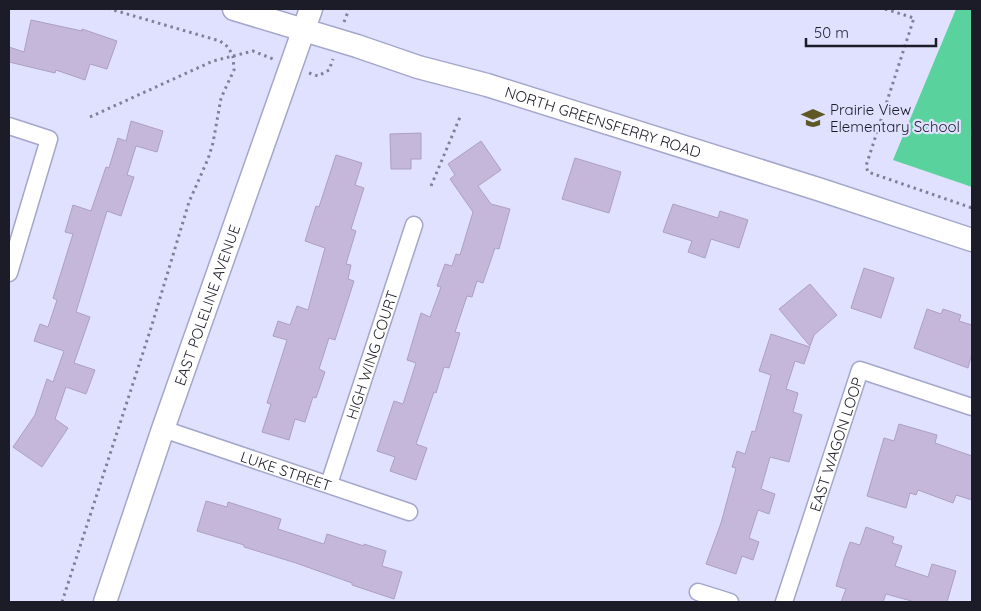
<svg xmlns="http://www.w3.org/2000/svg" width="981" height="611" viewBox="0 0 981 611" font-family="Quicksand,sans-serif">
  <style>
    .green { fill: #59d29d }
    .building { fill: #c4b7da; stroke: #ada0c2 }
    .lines { fill: none; stroke-linecap: round; stroke-linejoin: round }
    .street-casing { stroke: #a4a6ca; stroke-width: 19 }
    .secondary-casing { stroke: #a4a6ca; stroke-width: 25 }
    .path { stroke: #808197; stroke-width: 3; stroke-dasharray: 2.5 4; stroke-linecap: butt }
    .street { stroke: #fff; stroke-width: 16 }
    .secondary { stroke: #fff; stroke-width: 22 }
    .labels { text-anchor: middle; dominant-baseline: central; stroke-width: 4.5; stroke-linejoin: round; paint-order: stroke }
    .poi-label { font-size: 15px; fill: #1c1c29; stroke: #dfe1ff; text-anchor: start }
    .street-label { font-size: 15px; fill: #1c1c29; stroke: #dfe1ff }
  </style>
  <rect width="100%" height="100%" fill="#dfe1ff"/>
  <path class="green" d="M956 9H972V187L893 160Z"/>
  <g class="building">
    <path d="M31 20 82 31V29L117 41 107 69 90 64 85 80 56 70 55 73 9 62V47L24 52Z"/>
    <path d="M131 121 163 131 157 152 136 146 127 175 134 177 121 216 107 211 76 312 90 317 74 363 95 370 86 394 66 387 55 419 68 428 42 467 13 447 35 415 47 379 53 382 64 351 34 341 40 324 48 327 57 300 53 298 73 234 65 232 73 205 91 211 106 167 109 168 118 138 126 141Z"/>
    <path d="M421 133V159H411V169H391L390 134Z"/>
    <path d="M481 141 501 170 478 186 491 204 510 209 499 249 495 248 483 283 477 281 472 297 467 296 455 332 460 333 449 368 444 367 436 393 434 392 416 444 427 448 416 480 390 471 395 457 377 451 394 401 403 404 416 363 407 360 421 313 430 317 441 287 437 286 445 264 452 266 456 254 460 255 473 212 450 179 455 175 448 164Z"/>
    <path d="M336 155 362 163 355 185 364 188 351 229 356 231 346 264 351 265 348 279 354 281 335 340 329 338 319 369 325 372 316 398 313 397 305 422 295 419 289 440 262 432 271 404 267 403 287 340 273 336 278 321 290 325 297 306 308 310 325 248 305 241 316 206 319 207Z"/>
    <path d="M575 158 621 172 609 213 562 199Z"/>
    <path d="M673 204 718 218 720 211 748 220 739 248 711 239 705 258 688 252 692 241 663 232Z"/>
    <path d="M864 268 894 278 881 318 851 308Z"/>
    <path d="M810 284 837 315 814 335 810 346 779 309Z"/>
    <path d="M927 309 941 314 943 309 961 315 959 321 972 325V353L968 368 914 348Z"/>
    <path d="M771 334 810 347 804 364 795 361 786 389 798 393 793 412 802 415 789 462 770 457 761 489 775 494 769 514 758 510 749 538 759 542 753 560 742 556 736 574 706 564 721 523 736 468 732 467 737 451 745 454 752 431 755 432 771 375 759 371Z"/>
    <path d="M899 424 937 435 935 443 972 456V500L956 495 953 503 918 490 916 495 910 493 906 508 867 496 884 438 894 441Z"/>
    <path d="M206 501 227 507 228 502 281 519 278 529 324 544 327 534 364 546V544L386 551 382 566 402 572 394 599 352 585V583L296 563 244 547V545L197 531Z"/>
    <path d="M866 527 894 537 892 543 902 546 895 566 928 577 932 564 956 571 947 602H915L886 594 883 602H841L846 589 836 586 844 559 850 542 860 545Z"/>
  </g>
  <g class="lines">
    <defs>
      <g id="street">
        <path d="M9 126 49 139 9 273"/>
        <path id="s1" d="M163 429 409 512"/>
        <path id="s2" d="M329 484 414 225"/>
        <path d="M698 592 730 602"/>
        <path id="s3" d="M784 602 860 370 972 407"/>
      </g>
      <g id="secondary">
        <path id="s4" d="M234 9 357 46 418 67 487 85 821 190 972 240"/>
        <path id="s5" d="M105 602 163 429 311 9"/>
      </g>
    </defs>
    <use href="#street" class="street-casing"/>
    <use href="#secondary" class="secondary-casing"/>
    <g class="path">
      <path d="M885 9 914 18 866 166 868 172 972 208"/>
      <path d="M344 22 349 9"/>
      <path d="M309 73 318 76 329 70 333 59"/>
      <path d="M90 117 213 61 253 51 273 59"/>
      <path d="M431 186 460 117"/>
      <path d="M62 602 151 328 189 202 208 159 213 143 221 98 234 70 233 56 228 47 220 41 110 9"/>
    </g>
    <use href="#street" class="street"/>
    <use href="#secondary" class="secondary"/>
  </g>
  <defs>
    <symbol id="school-bare" viewBox="-9 -9 18 18"><path d="M0-5L7-2L0 1L-7-2ZM-4 1L0 2.5L4 1V4Q0 6-4 4Z" fill="#5e5824" stroke="#dfe1ff" stroke-width="2.5" paint-order="stroke"/></symbol>
  </defs>
  <g fill-rule="evenodd">
    <use href="#school-bare" x="797" y="102" width="32" height="32"/>
  </g>
  <g class="labels">
    <g class="poi-label">
      <text x="830" y="109">Prairie View<tspan x="830" dy="17">Elementary School</tspan></text>
    </g>
    <g class="street-label">
      <text stroke="none"><textPath href="#s4" startOffset="386">NORTH GREENSFERRY ROAD</textPath></text>
      <text stroke="none"><textPath href="#s5" startOffset="314">EAST POLELINE AVENUE</textPath></text>
      <text stroke="none"><textPath href="#s2" startOffset="136">HIGH WING COURT</textPath></text>
      <text stroke="none"><textPath href="#s3" startOffset="166">EAST WAGON LOOP</textPath></text>
      <text stroke="none"><textPath href="#s1" startOffset="130">LUKE STREET</textPath></text>
    </g>
  </g>
  <rect width="981" height="611" fill="none" stroke="#1c1c29" stroke-width="20"/>
  <path d="M806 38v8h130v-8" fill="none" stroke="#1c1c29" stroke-width="2.5"/>
  <text x="814" y="38" font-size="15" fill="#1c1c29" stroke="#dfe1ff" stroke-width="4" paint-order="stroke">50 m</text>
</svg>
